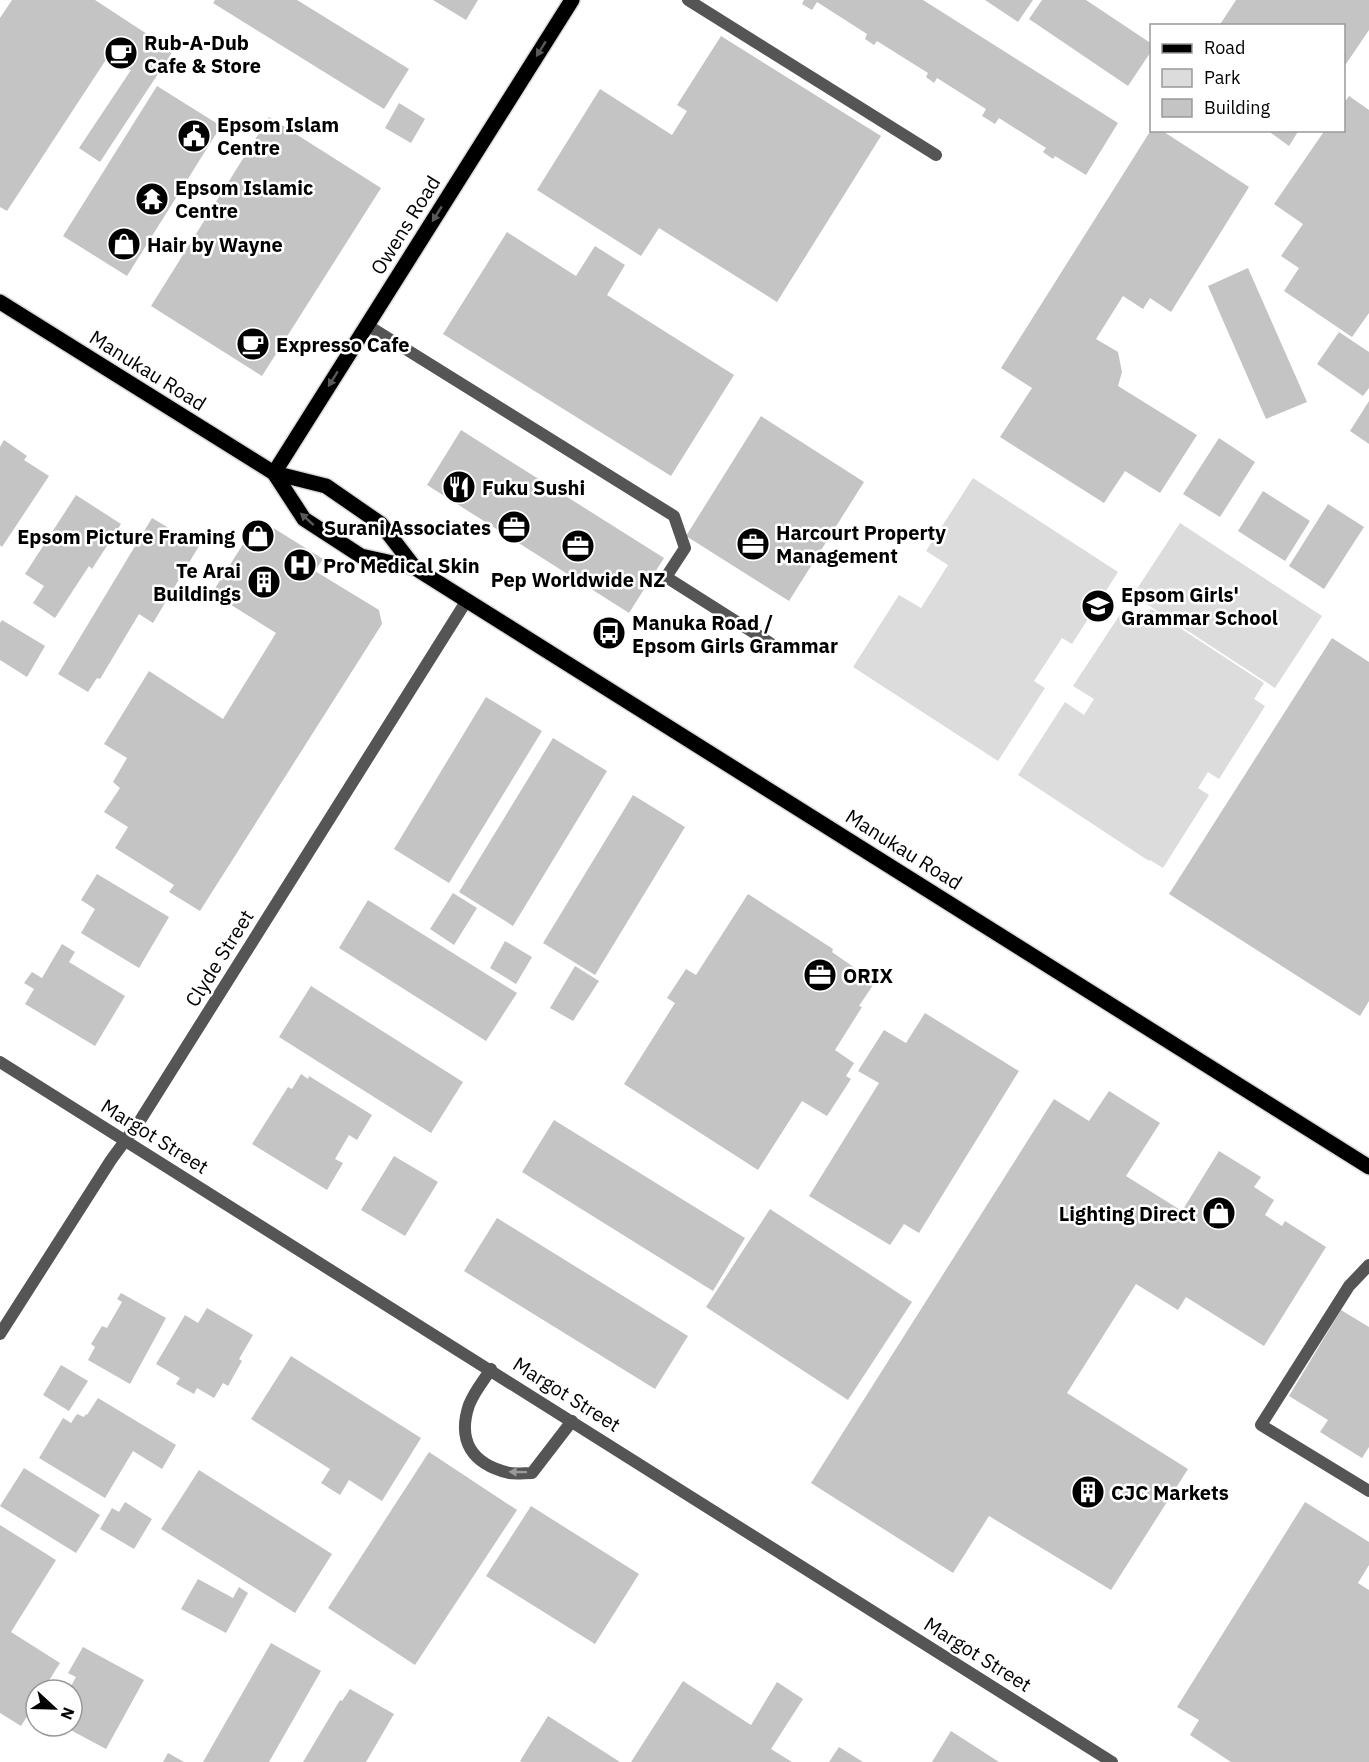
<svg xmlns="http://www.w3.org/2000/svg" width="1369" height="1762" viewBox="0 0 1369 1762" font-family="'IBM Plex Sans',sans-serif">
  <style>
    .green { fill: #dcdcdc }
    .building { fill: #c4c4c4 }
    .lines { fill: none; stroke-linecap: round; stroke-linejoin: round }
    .primary-casing { stroke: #dbdbdb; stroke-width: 18 }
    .lane { stroke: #555; stroke-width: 12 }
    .street { stroke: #555; stroke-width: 12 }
    .primary { stroke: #000; stroke-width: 15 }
    .oneway { fill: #595959 }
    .oneway2 { fill: #999 }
    .labels { text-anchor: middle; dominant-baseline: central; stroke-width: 5; stroke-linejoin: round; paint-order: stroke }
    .poi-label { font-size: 20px; font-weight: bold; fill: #000; stroke: #fff; text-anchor: start }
    .street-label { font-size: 20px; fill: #000; stroke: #fff }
  </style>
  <rect width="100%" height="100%" fill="#fff"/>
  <g class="green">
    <path d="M973 478 1118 572 1072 644 1062 638 1034 681 1045 688 998 761 853 667 899 595 921 608 948 565 926 551Z"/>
    <path d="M1180 523 1322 616 1275 688 1133 595Z"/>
    <path d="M1151 609 1264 683 1254 699 1265 706 1219 779 1208 772 1198 788 1209 795 1163 868 1150 860 1149 861 1018 775 1065 702 1084 715 1094 699 1073 686 1121 613 1140 625Z"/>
  </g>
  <g class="building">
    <path d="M12 0H95L173 51 100 162 79 148 131 70 109 55 7 211 0 207V18Z"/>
    <path d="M215 0H297L409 69 384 109 213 3Z"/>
    <path d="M433 0H478L466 20Z"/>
    <path d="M804 0H923L1118 123 1086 175 1055 156 1053 159 1043 152 1046 148 999 118 995 124 982 116 986 109 937 78 934 83 926 77 928 73 877 41 874 45 865 39 867 34 817 2 812 10 802 4Z"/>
    <path d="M985 0H1033L1018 22Z"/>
    <path d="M1042 0H1086L1152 44V50L1128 86 1029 19Z"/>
    <path d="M1236 0H1369V30L1344 67V26H1219Z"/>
    <path d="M721 36 881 136 777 302 659 228 641 256 537 190 600 89 672 135 687 111 677 105Z"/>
    <path d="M157 86 221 126 127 276 63 236Z"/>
    <path d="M1349 96 1369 110V313L1352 337 1284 291 1299 268 1281 256 1303 224 1274 204 1325 130H1344V103Z"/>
    <path d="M399 103 425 119 411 143 385 128Z"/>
    <path d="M269 117 381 188 262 376 151 306Z"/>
    <path d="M1151 130H1161L1249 187 1171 312 1150 298 1143 309 1123 296 1096 339 1118 352 1122 372 1118 386 1197 435 1160 493 1125 471 1104 503 1000 437 1032 388 1001 368Z"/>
    <path d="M1267 130H1299L1289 146Z"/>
    <path d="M507 232 576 276 595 246 625 265 607 295 734 375 671 476 443 334Z"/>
    <path d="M1248 268 1307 402 1266 419 1208 286Z"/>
    <path d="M1339 332 1369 352V388L1363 396 1317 364Z"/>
    <path d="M1369 401V444L1350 431Z"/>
    <path d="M761 416 864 482 789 601 686 536Z"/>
    <path d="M461 430 664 558 629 613 427 485Z"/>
    <path d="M1219 438 1255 462 1220 517 1183 494Z"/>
    <path d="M4 440 27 456 24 460 49 476 2 547 0 545V447Z"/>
    <path d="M1263 491 1310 521 1285 561 1238 531Z"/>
    <path d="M76 495 121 524 92 569 89 566 55 618 33 603 44 586 25 574Z"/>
    <path d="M1328 504 1364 527 1324 589 1289 566Z"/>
    <path d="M152 518 199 546 153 623 139 614 100 679 97 678 88 692 58 674Z"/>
    <path d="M259 519 323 559 315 571 379 610 382 624 200 911 169 892 174 885 115 848 128 827 104 812 120 788 113 782 127 758 104 744 149 671 223 719 276 633 212 593Z"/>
    <path d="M2 620 45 646 27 677 0 660V623Z"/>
    <path d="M1332 638 1369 662V1001L1360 1016 1169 894Z"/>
    <path d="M486 697 542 731 449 883 394 849Z"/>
    <path d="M553 738 607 771 513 926 459 892Z"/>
    <path d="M633 795 685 827 595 975 543 943Z"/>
    <path d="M97 874 169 917 139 968 81 933 95 909 81 900Z"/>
    <path d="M453 893 477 908 454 945 430 929Z"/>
    <path d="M748 894 833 949 832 952 875 982 859 1006 862 1007 835 1050 854 1063 846 1076 851 1079 827 1116 802 1101 758 1170 624 1084 675 1003 667 998 686 969 696 975Z"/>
    <path d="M368 900 517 993 486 1041 339 948Z"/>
    <path d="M505 941 532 957 516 984 490 968Z"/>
    <path d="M62 944 75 952 69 962 125 996 95 1046 25 1004 34 989 24 983 32 972 42 978Z"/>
    <path d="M575 966 599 981 573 1021 550 1008Z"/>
    <path d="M311 986 463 1082 431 1133 279 1037Z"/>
    <path d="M925 1013 1019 1071 919 1233 904 1224 890 1245 809 1196 879 1083 858 1071 884 1030 906 1043Z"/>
    <path d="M301 1074 308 1079 309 1076 372 1115 357 1140 349 1135 335 1159 343 1163 327 1190 252 1144 288 1087 292 1089Z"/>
    <path d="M1109 1091 1160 1123 1126 1176 1182 1211 1219 1151 1261 1177 1254 1187 1274 1200 1265 1215 1282 1226 1285 1221 1326 1247 1264 1346 1186 1297 1178 1310 1136 1284 1067 1393 1188 1469 1111 1590 989 1516 953 1573 811 1483 1054 1099 1089 1121Z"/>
    <path d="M554 1120 745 1238 713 1291 522 1172Z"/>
    <path d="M394 1156 438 1182 405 1236 361 1210Z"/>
    <path d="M770 1209 912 1302 848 1400 706 1307Z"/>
    <path d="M497 1218 688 1336 655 1389 464 1271Z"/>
    <path d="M121 1293 166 1318 130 1384 88 1360 95 1347 91 1344 102 1326 107 1328 122 1302 117 1299Z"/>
    <path d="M207 1308 253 1335 239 1359 242 1361 228 1386 223 1383 214 1398 197 1388 194 1394 176 1384 180 1378 156 1364 185 1315 198 1323Z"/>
    <path d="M1341 1310 1369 1327V1447L1362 1458 1320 1432 1328 1420 1289 1396Z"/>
    <path d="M291 1356 421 1438 382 1501 349 1480 340 1495 321 1483 330 1469 251 1419Z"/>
    <path d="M61 1365 88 1381 69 1411 43 1395Z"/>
    <path d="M98 1398 176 1445 162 1469 133 1451 105 1498 39 1458 63 1418 71 1423 77 1414 84 1417 86 1414 87 1415Z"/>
    <path d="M429 1452 517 1510 415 1665 328 1608Z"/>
    <path d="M24 1468 100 1515 76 1553 0 1506Z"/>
    <path d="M199 1470 332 1554 295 1613 161 1529Z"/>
    <path d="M125 1502 152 1519 134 1549 100 1529 112 1508 119 1512Z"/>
    <path d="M1305 1502 1369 1542V1565L1358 1583 1369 1590V1762H1231L1190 1735 1199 1720 1177 1707Z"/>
    <path d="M531 1506 639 1574 595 1644 486 1576Z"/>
    <path d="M0 1525 56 1560 11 1632 60 1663 43 1690H36V1702L21 1726 0 1713Z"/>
    <path d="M198 1579 233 1598 239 1587 248 1593 226 1633 181 1609Z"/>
    <path d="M271 1643 321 1671 269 1762H203Z"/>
    <path d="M83 1647 144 1680 106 1749 63 1726H72V1690H69L76 1677 68 1673Z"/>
    <path d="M683 1681 751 1725 777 1682 803 1699 771 1749 792 1762H631Z"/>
    <path d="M350 1689 394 1714 366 1762H303L340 1700 342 1701Z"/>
    <path d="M548 1716 620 1762H522L520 1761Z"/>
    <path d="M951 1731 999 1762H932Z"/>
    <path d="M839 1747 863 1762H829Z"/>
    <path d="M168 1753 184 1762H163Z"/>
  </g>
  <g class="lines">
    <defs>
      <g id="primary">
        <path d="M0 302 274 473 326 486 381 524 415 568 1369 1167"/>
        <path d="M274 473 572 0"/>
        <path d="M274 473 304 519 361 556 415 568"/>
      </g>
    </defs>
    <use href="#primary" class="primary-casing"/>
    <g class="lane">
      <path d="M688 0 936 155"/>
      <path d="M367 325 674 516 685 548 666 577 770 643"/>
      <path d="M1369 1265 1349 1286 1261 1425 1369 1491"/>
      <path d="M491 1369C484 1380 474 1392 469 1405 457 1441 472 1464 509 1473 516 1474 525 1473 532 1473L572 1421"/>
    </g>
    <g class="street">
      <path d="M0 1062 1112 1762"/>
      <path d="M0 1334 111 1160 141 1119 467 600"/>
    </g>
    <use href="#primary" class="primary"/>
  </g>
  <defs><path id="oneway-solid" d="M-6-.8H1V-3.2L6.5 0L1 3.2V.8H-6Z" transform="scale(1.5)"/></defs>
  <g class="oneway">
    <use href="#oneway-solid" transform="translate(541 49) rotate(122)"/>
    <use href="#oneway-solid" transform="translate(437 214) rotate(122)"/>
    <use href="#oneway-solid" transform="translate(333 379) rotate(122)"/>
    <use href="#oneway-solid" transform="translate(307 519) rotate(-138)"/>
  </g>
  <use class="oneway2" href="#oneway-solid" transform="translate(518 1472) rotate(-179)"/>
  <defs>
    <symbol id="cafe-disc" viewBox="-11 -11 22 22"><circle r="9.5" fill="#000" stroke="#fff"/><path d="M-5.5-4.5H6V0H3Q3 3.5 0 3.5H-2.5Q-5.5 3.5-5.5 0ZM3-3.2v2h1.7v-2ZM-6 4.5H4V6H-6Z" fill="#fff"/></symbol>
    <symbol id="civic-disc" viewBox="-11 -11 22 22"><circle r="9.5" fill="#000" stroke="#fff"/><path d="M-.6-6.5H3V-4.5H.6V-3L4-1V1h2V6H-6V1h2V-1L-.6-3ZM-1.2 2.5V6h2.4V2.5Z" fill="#fff"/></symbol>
    <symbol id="temple-disc" viewBox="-11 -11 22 22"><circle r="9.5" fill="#000" stroke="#fff"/><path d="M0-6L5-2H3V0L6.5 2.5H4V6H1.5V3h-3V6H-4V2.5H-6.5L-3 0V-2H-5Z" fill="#fff"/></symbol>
    <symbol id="shop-disc" viewBox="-11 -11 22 22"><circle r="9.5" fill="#000" stroke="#fff"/><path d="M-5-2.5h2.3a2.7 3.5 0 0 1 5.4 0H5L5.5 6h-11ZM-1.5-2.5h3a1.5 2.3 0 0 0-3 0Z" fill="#fff"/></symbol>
    <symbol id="restaurant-disc" viewBox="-11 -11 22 22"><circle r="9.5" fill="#000" stroke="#fff"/><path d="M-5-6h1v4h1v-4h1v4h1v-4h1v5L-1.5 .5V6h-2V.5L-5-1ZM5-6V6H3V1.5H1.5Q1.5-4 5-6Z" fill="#fff"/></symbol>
    <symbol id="office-disc" viewBox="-11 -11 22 22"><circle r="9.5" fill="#000" stroke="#fff"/><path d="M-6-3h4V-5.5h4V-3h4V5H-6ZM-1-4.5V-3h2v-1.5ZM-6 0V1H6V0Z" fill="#fff"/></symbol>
    <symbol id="hospital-disc" viewBox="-11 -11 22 22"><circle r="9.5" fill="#000" stroke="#fff"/><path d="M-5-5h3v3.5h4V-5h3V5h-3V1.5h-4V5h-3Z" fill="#fff"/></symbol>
    <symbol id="building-disc" viewBox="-11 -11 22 22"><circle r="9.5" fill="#000" stroke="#fff"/><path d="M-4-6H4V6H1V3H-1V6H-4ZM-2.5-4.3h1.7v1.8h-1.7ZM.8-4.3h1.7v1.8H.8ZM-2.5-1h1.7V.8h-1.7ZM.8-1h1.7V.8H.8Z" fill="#fff"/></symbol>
    <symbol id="school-disc" viewBox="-11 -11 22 22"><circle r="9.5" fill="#000" stroke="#fff"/><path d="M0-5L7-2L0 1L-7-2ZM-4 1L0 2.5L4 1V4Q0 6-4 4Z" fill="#fff"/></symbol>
    <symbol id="bus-disc" viewBox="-11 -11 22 22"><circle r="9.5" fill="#000" stroke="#fff"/><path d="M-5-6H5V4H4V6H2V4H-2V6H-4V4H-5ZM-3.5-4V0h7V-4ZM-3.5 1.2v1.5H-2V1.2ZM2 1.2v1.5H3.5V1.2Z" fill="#fff"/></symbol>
  </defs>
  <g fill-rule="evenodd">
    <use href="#cafe-disc" x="102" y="34" width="38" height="38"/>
    <use href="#civic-disc" x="175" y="117" width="38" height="38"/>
    <use href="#temple-disc" x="133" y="180" width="38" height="38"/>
    <use href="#shop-disc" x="105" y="225" width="38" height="38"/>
    <use href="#cafe-disc" x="234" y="325" width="38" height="38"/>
    <use href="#restaurant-disc" x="440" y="468" width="38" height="38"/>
    <use href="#office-disc" x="495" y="508" width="38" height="38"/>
    <use href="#shop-disc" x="239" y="517" width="38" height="38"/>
    <use href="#office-disc" x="734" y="525" width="38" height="38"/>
    <use href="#office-disc" x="559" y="527" width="38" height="38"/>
    <use href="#hospital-disc" x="281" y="546" width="38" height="38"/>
    <use href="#building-disc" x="245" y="563" width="38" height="38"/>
    <use href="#school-disc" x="1079" y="587" width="38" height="38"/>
    <use href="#bus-disc" x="590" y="614" width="38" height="38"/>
    <use href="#office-disc" x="801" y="956" width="38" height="38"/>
    <use href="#shop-disc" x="1200" y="1194" width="38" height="38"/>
    <use href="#building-disc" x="1069" y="1473" width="38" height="38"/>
  </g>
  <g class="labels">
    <g class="poi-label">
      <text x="144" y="42">Rub-A-Dub<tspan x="144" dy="23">Cafe &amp; Store</tspan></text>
      <text x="217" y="124">Epsom Islam<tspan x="217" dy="23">Centre</tspan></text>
      <text x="175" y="187">Epsom Islamic<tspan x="175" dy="23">Centre</tspan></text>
      <text x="147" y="244">Hair by Wayne</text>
      <text x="276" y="344">Expresso Cafe</text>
      <text x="482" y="487">Fuku Sushi</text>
      <text x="491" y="527" text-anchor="end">Surani Associates</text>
      <text x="776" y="532">Harcourt Property<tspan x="776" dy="23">Management</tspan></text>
      <text x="235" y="536" text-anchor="end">Epsom Picture Framing</text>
      <text x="323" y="565">Pro Medical Skin</text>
      <text x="241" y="570" text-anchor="end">Te Arai<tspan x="241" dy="23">Buildings</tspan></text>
      <text x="578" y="579" text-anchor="middle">Pep Worldwide NZ</text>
      <text x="1121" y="594">Epsom Girls'<tspan x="1121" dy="23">Grammar School</tspan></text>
      <text x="632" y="622">Manuka Road /<tspan x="632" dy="23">Epsom Girls Grammar</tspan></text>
      <text x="843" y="975">ORIX</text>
      <text x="1196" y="1213" text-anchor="end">Lighting Direct</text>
      <text x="1111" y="1492">CJC Markets</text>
    </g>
    <g class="street-label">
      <text transform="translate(405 225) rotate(-58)">Owens Road</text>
      <text transform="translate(148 370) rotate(32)">Manukau Road</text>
      <text transform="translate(904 849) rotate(32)">Manukau Road</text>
      <text transform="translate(219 958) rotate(-58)">Clyde Street</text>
      <text transform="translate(155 1136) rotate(32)">Margot Street</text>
      <text transform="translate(567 1394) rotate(32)">Margot Street</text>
      <text transform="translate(978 1654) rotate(32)">Margot Street</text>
    </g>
  </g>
  <rect x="1150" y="24" width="195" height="108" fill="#ffffff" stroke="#999999" stroke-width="1.5"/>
  <rect x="1162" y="44" width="30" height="9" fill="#000000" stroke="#999999" stroke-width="1.5"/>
  <text x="1204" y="54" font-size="18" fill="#000000">Road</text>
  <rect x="1162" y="69" width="30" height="18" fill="#dcdcdc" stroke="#999999" stroke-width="1.5"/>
  <text x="1204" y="84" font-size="18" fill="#000000">Park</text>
  <rect x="1162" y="99" width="30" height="18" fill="#c4c4c4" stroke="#999999" stroke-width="1.5"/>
  <text x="1204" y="114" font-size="18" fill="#000000">Building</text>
  <g transform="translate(54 1708) rotate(112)"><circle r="28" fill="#ffffff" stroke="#999999" stroke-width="1.5"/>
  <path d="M0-4.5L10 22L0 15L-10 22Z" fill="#000000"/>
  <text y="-9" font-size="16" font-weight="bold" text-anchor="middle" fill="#000000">N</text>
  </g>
</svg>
